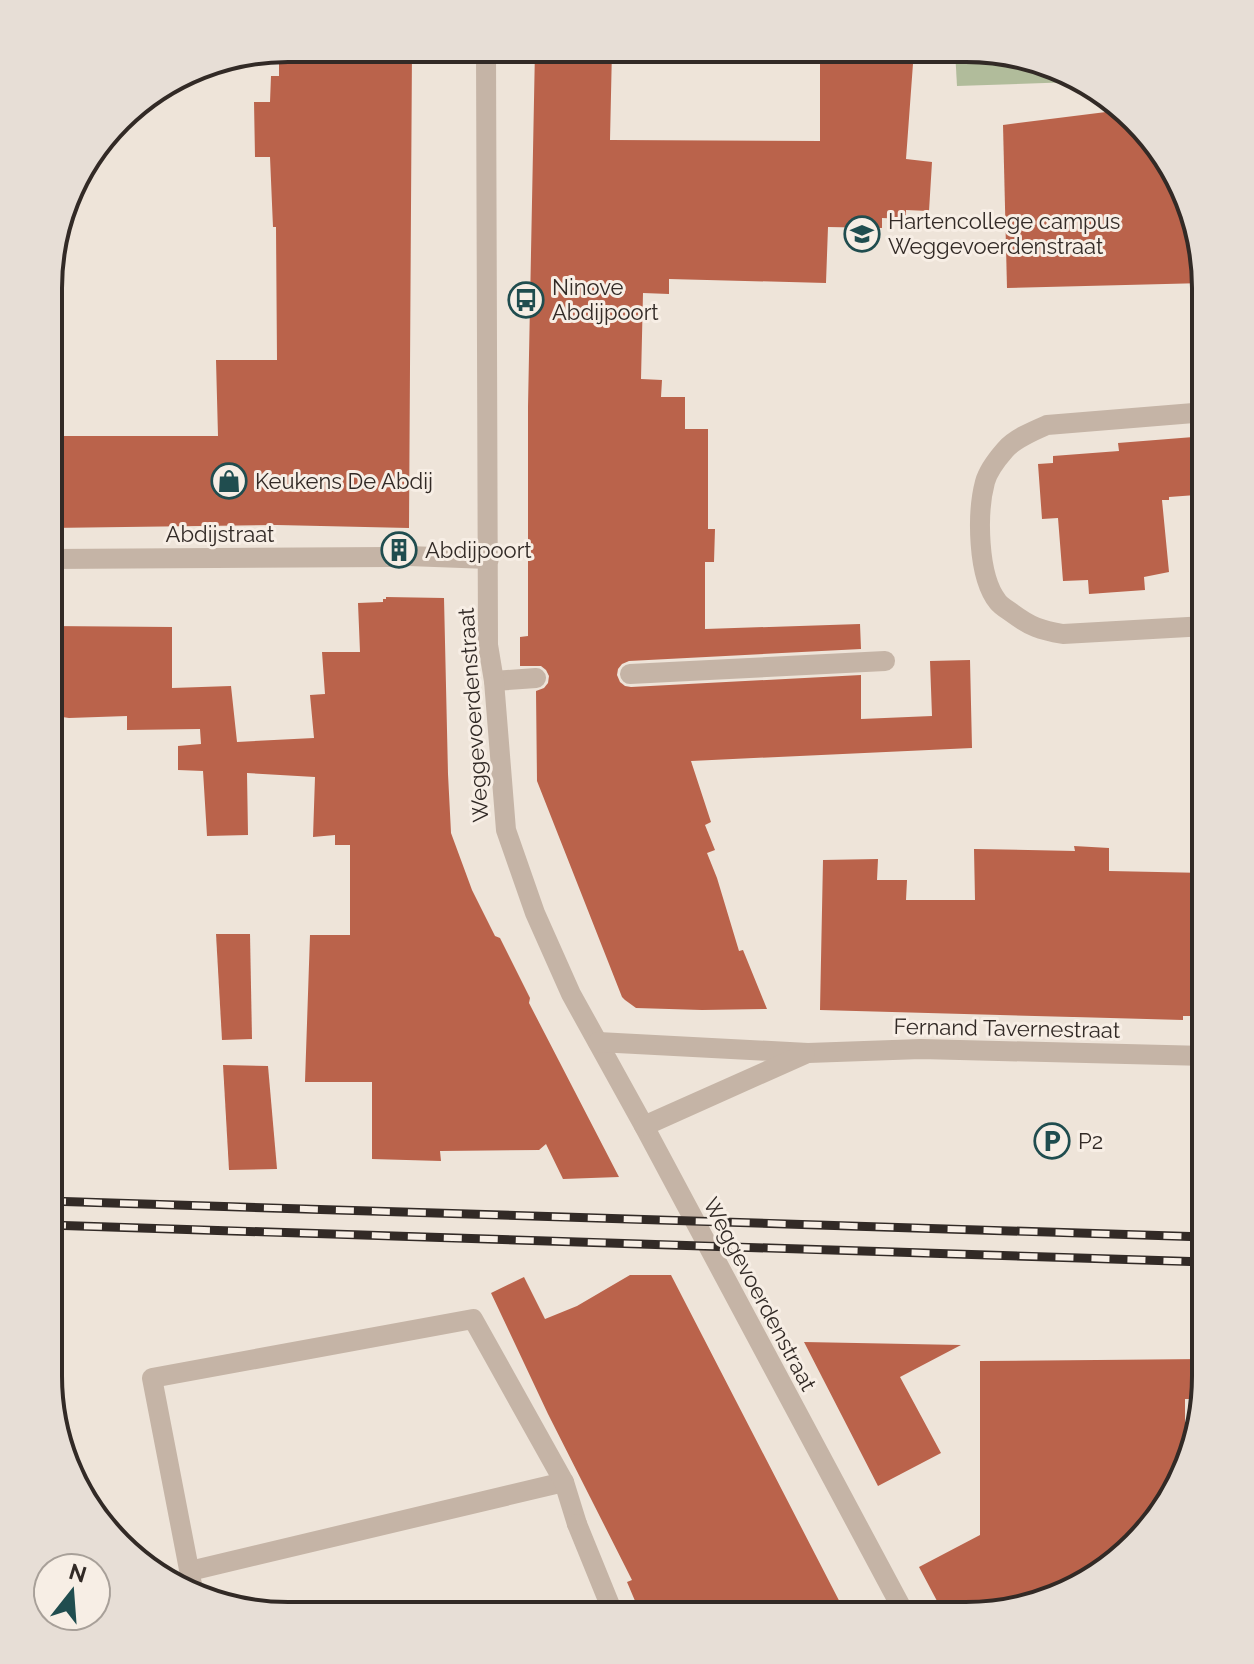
<svg xmlns="http://www.w3.org/2000/svg" width="1254" height="1664" viewBox="0 0 1254 1664" font-family="Raleway,sans-serif">
  <style>
    .green { fill: #b1bc9b }
    .building { fill: #ba634b }
    .lines { fill: none; stroke-linecap: round; stroke-linejoin: round }
    .service { stroke: #c5b4a6; stroke-width: 20 }
    .minor { stroke: #c5b4a6; stroke-width: 20 }
    .rail-casing { stroke: #322a26; stroke-width: 9 }
    .rail { stroke: #f7eee5; stroke-width: 6; stroke-dasharray: 18; stroke-linecap: butt }
    .labels { text-anchor: middle; dominant-baseline: central; stroke-width: 6; stroke-linejoin: round; paint-order: stroke }
    .poi-label { font-size: 22px; fill: #322a26; stroke: #f7eee5; text-anchor: start }
    .street-label { font-size: 22px; fill: #322a26; stroke: #f7eee5 }
    .rim { fill: none; stroke: #322a26; stroke-width: 4 }
  </style>
  <rect width="100%" height="100%" fill="#eee4d9"/>
  <path class="green" d="M955 50H998L1074 82 957 86Z"/>
  <g class="building">
    <path d="M343 48H412L409 528 277 525 50 528V436H218L216 360H277L276 227H273L270 157H255L254 102H270L271 76H279V61H343Z"/>
    <path d="M535 49H612L610 140 820 141V50H914L906 159 932 162 929 211 906 210V219L882 218V228L828 227 826 283 669 279V294L643 293 641 379 662 380 661 397H685V429H708V529H715L714 562H705V629L860 624 861 649 629 661 622 664 618 669 617 675 620 682 625 686 631 687 861 675V719L932 716 930 661 970 660 972 748 691 761 711 822 705 825 715 850 707 853 717 878 739 951 743 950 767 1009 702 1010 636 1008 625 1000 622 997 537 781 536 691 544 688 548 683 549 676 546 670 541 666H520V637L528 636V407Z"/>
    <path d="M1122 110 1181 181 1205 283 1007 288 1003 125Z"/>
    <path d="M1206 436V486L1195 487 1196 495 1169 497V500H1162L1169 572 1144 577 1145 590 1089 594 1088 580 1063 581 1058 518 1042 519 1038 464 1053 463V456L1119 451 1118 443Z"/>
    <path d="M386 597 444 598 448 774 451 833 472 890 495 936 500 938 530 998 529 1003 619 1177 563 1179 546 1144 539 1150 440 1151 441 1161 372 1159V1082H305L310 935H350V845H335V835L313 837 315 777 247 773 248 835 207 836 203 771 178 770V746L201 744 200 729 127 730V716L69 718 49 715V626L172 627V688L231 686 237 742 314 738 310 695 325 694 322 652H360L358 603 383 602V599H386Z"/>
    <path d="M1074 846 1109 848V871L1206 873V1016H1183V1020L820 1010 823 860 878 859 877 880H907L906 900H975L974 849 1075 851Z"/>
    <path d="M216 934H250L252 1039 222 1040Z"/>
    <path d="M223 1065 268 1066 277 1169 229 1170Z"/>
    <path d="M630 1275H671L847 1616 641 1615 627 1582 632 1580 548 1414 491 1293 524 1277 545 1319 577 1306Z"/>
    <path d="M804 1342 961 1345 900 1377 941 1453 878 1486Z"/>
    <path d="M1205 1359V1392L1203 1399H1185V1452L1165 1510 1073 1591 966 1616H945L919 1567 980 1535V1361Z"/>
  </g>
  <g class="lines">
    <g class="service">
      <path d="M630 674 885 661"/>
      <path d="M494 681 536 678"/>
      <path d="M190 1571 564 1482"/>
      <path d="M193 1590 152 1378 473 1319 564 1482 577 1524"/>
    </g>
    <g class="minor">
      <path d="M486 49 488 645 494 681 506 830 535 913 571 994 644 1126 906 1616"/>
      <path d="M408 556 489 559"/>
      <path d="M50 559 390 557"/>
      <path d="M1206 626 1063 634C1040 630 1031 627 1012 613 1008 610 1001 606 998 602 977 576 977 512 985 482 988 471 998 458 1005 450 1014 439 1033 431 1047 425L1206 412"/>
      <path d="M598 1042 808 1053 921 1049 1206 1056"/>
      <path d="M644 1126 805 1054"/>
      <path d="M577 1524 614 1615"/>
    </g>
    <defs>
      <g id="rail">
        <path d="M48 1201 1206 1237"/>
        <path d="M48 1225 1206 1262"/>
      </g>
    </defs>
    <use href="#rail" class="rail-casing"/>
    <use href="#rail" class="rail"/>
  </g>
  <defs>
    <symbol id="school-ring" viewBox="-11 -11 22 22"><circle r="9.5" fill="#f7eee5" stroke="#204d4f" stroke-width="1.5"/><path d="M0-5L7-2L0 1L-7-2ZM-4 1L0 2.5L4 1V4Q0 6-4 4Z" fill="#204d4f"/></symbol>
    <symbol id="bus-ring" viewBox="-11 -11 22 22"><circle r="9.5" fill="#f7eee5" stroke="#204d4f" stroke-width="1.5"/><path d="M-5-6H5V4H4V6H2V4H-2V6H-4V4H-5ZM-3.5-4V0h7V-4ZM-3.5 1.2v1.5H-2V1.2ZM2 1.2v1.5H3.5V1.2Z" fill="#204d4f"/></symbol>
    <symbol id="shop-ring" viewBox="-11 -11 22 22"><circle r="9.5" fill="#f7eee5" stroke="#204d4f" stroke-width="1.5"/><path d="M-5-2.5h2.3a2.7 3.5 0 0 1 5.4 0H5L5.5 6h-11ZM-1.5-2.5h3a1.5 2.3 0 0 0-3 0Z" fill="#204d4f"/></symbol>
    <symbol id="building-ring" viewBox="-11 -11 22 22"><circle r="9.5" fill="#f7eee5" stroke="#204d4f" stroke-width="1.5"/><path d="M-4-6H4V6H1V3H-1V6H-4ZM-2.5-4.3h1.7v1.8h-1.7ZM.8-4.3h1.7v1.8H.8ZM-2.5-1h1.7V.8h-1.7ZM.8-1h1.7V.8H.8Z" fill="#204d4f"/></symbol>
    <symbol id="parking-ring" viewBox="-11 -11 22 22"><circle r="9.5" fill="#f7eee5" stroke="#204d4f" stroke-width="1.5"/><path d="M-3.5-5.5H1a3.5 3.5 0 0 1 0 7H-1V5.5H-3.5ZM-1-3.4V-.6H.8a1.4 1.4 0 0 0 0-2.8Z" fill="#204d4f"/></symbol>
  </defs>
  <g fill-rule="evenodd">
    <use href="#school-ring" x="842" y="214" width="40" height="40"/>
    <use href="#bus-ring" x="506" y="280" width="40" height="40"/>
    <use href="#shop-ring" x="209" y="461" width="40" height="40"/>
    <use href="#building-ring" x="379" y="530" width="40" height="40"/>
    <use href="#parking-ring" x="1032" y="1121" width="40" height="40"/>
  </g>
  <g class="labels">
    <g class="poi-label">
      <text x="888" y="221">Hartencollege campus<tspan x="888" dy="25">Weggevoerdenstraat</tspan></text>
      <text x="552" y="287">Ninove<tspan x="552" dy="25">Abdijpoort</tspan></text>
      <text x="255" y="481">Keukens De Abdij</text>
      <text x="425" y="550">Abdijpoort</text>
      <text x="1078" y="1141">P2</text>
    </g>
    <g class="street-label">
      <text x="220" y="534">Abdijstraat</text>
      <text transform="translate(473 715) rotate(-94)">Weggevoerdenstraat</text>
      <text transform="translate(1007 1028) rotate(1)">Fernand Tavernestraat</text>
      <text transform="translate(760 1294) rotate(62)">Weggevoerdenstraat</text>
    </g>
  </g>
  <path d="M0 0H1254V1664H0ZM288 62H966A226 226 0 0 1 1192 288V1376A226 226 0 0 1 966 1602H288A226 226 0 0 1 62 1376V288A226 226 0 0 1 288 62Z" fill="#e7ded6" fill-rule="evenodd"/>
  <path class="rim" d="M288 62H966A226 226 0 0 1 1192 288V1376A226 226 0 0 1 966 1602H288A226 226 0 0 1 62 1376V288A226 226 0 0 1 288 62Z"/>
  <g transform="translate(72 1592) rotate(17)"><circle r="38" fill="#f7eee5" stroke="#a8a099" stroke-width="2"/>
  <path d="M0-6L14 30L0 20L-14 30Z" fill="#204d4f"/>
  <text y="-12" font-size="22" font-weight="bold" text-anchor="middle" fill="#322a26">N</text>
  </g>
</svg>
